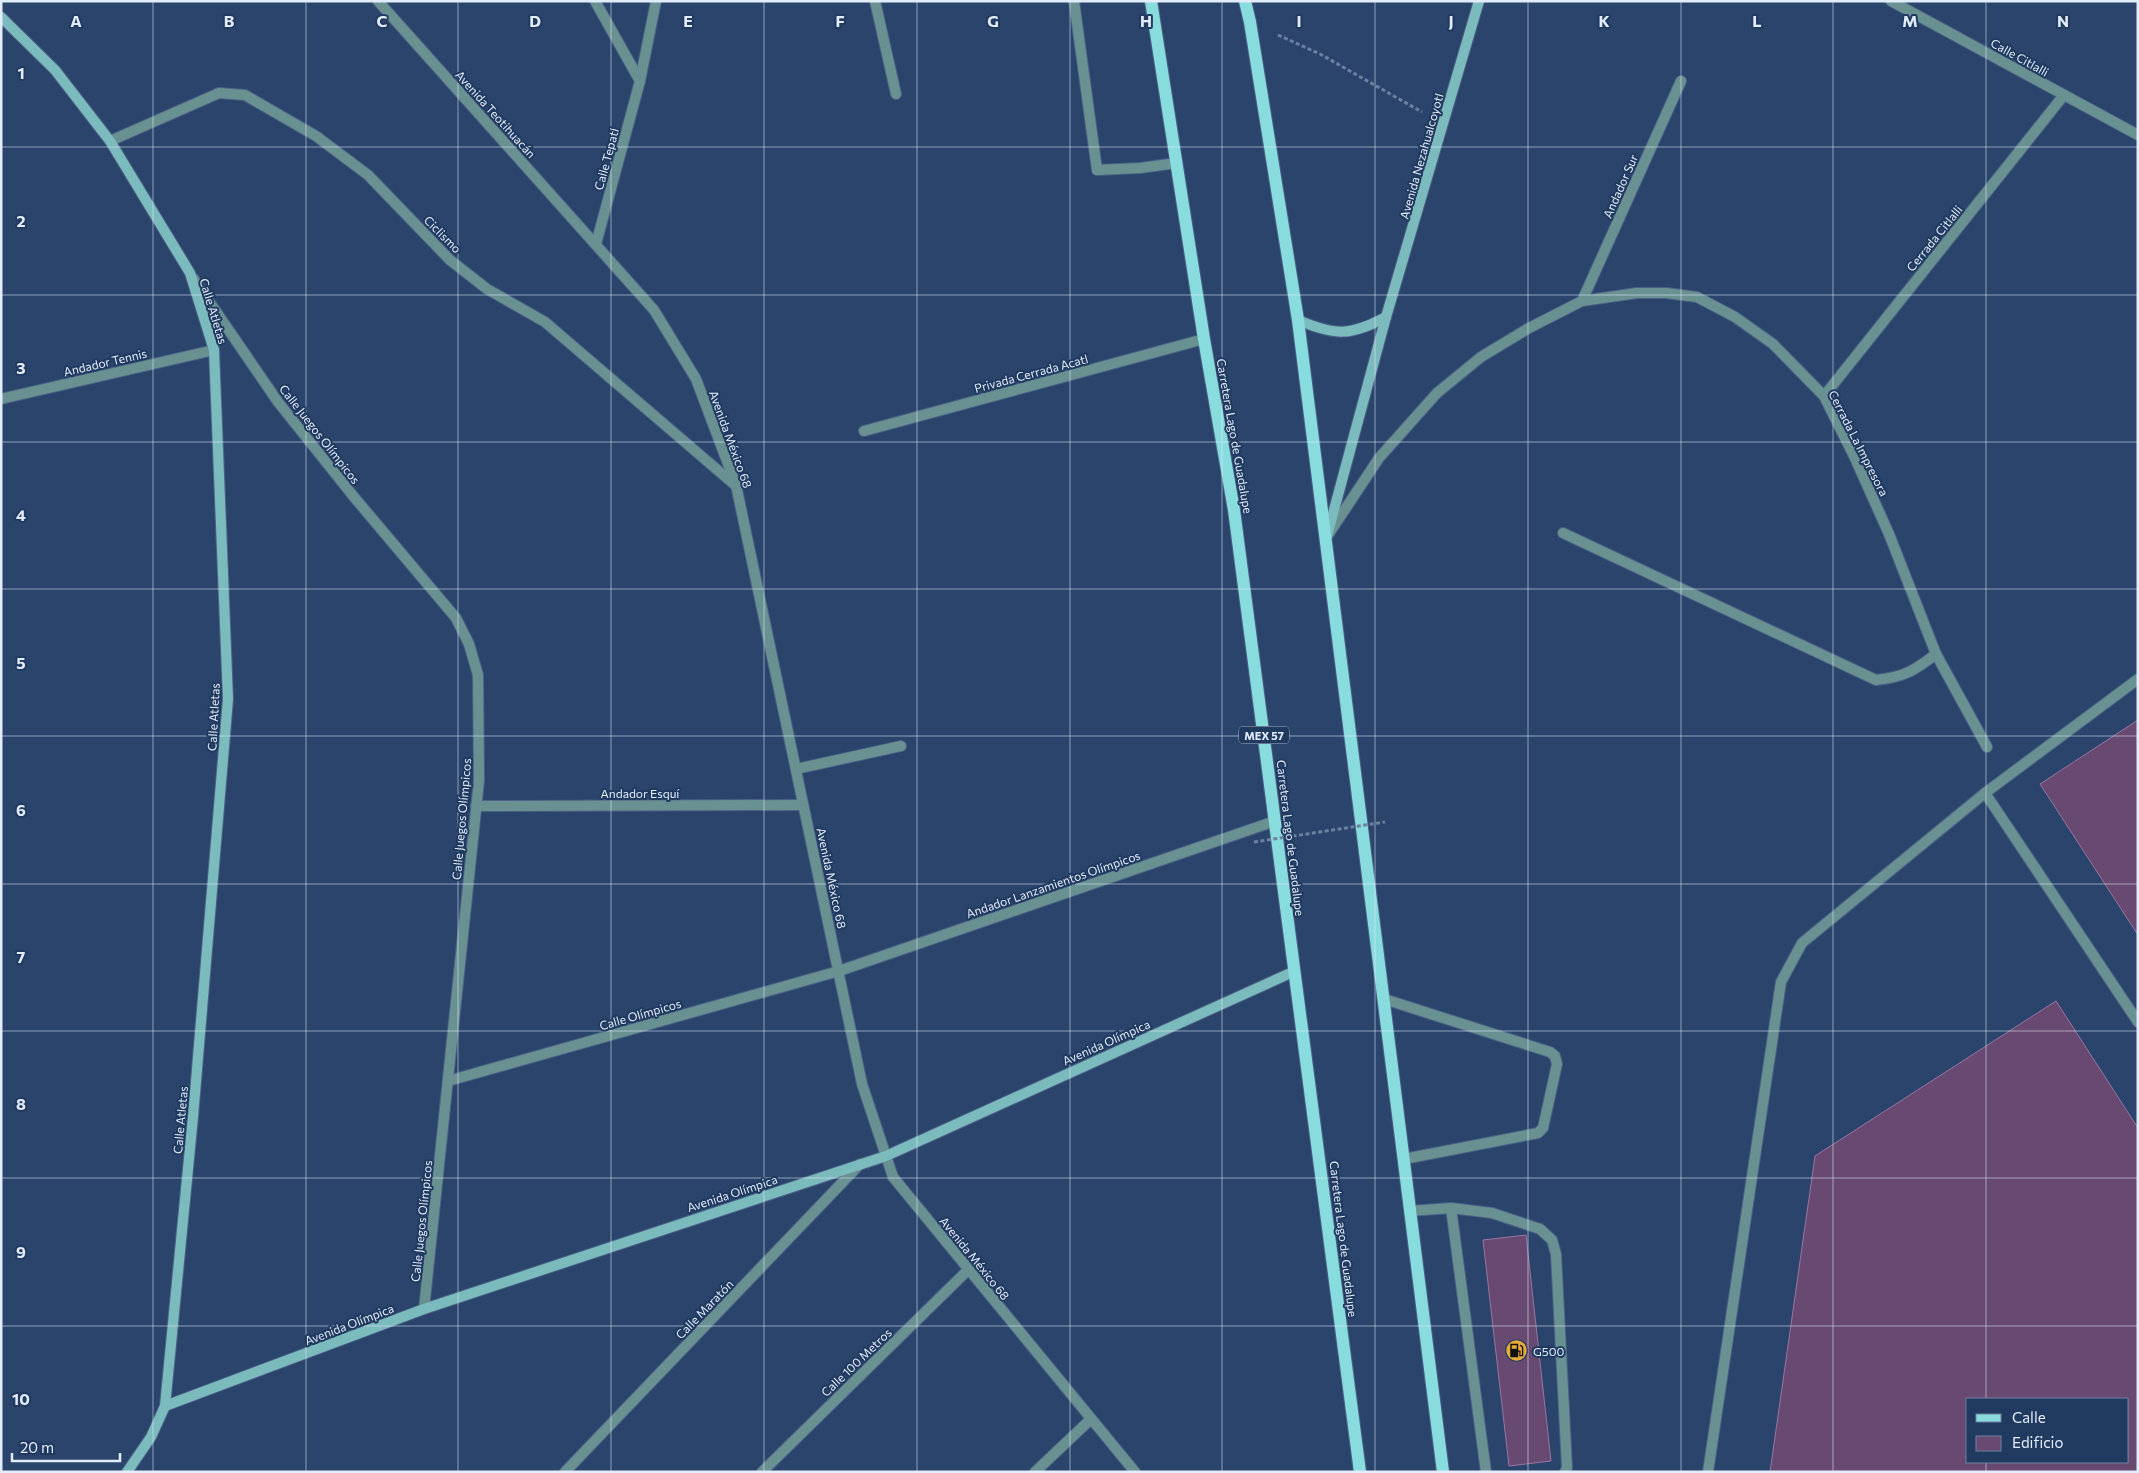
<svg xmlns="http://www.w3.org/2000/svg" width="2139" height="1473" viewBox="0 0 2139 1473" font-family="Commissioner,sans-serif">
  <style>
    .building { fill: #684972; stroke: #9877a2; fill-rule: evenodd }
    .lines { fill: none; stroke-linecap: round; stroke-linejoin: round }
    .lane-casing { stroke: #4b6285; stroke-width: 12 }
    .street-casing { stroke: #4b6285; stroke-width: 12 }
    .secondary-casing { stroke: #4b6285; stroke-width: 12 }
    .primary-casing { stroke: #4b6285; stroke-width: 14 }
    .path { stroke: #6d819f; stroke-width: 3; stroke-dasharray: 4 2.5; stroke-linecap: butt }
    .lane { stroke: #6a9192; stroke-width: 10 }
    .street { stroke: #6a9192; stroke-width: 10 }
    .secondary { stroke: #7cbbbd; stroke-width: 10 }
    .primary { stroke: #89dcde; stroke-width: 12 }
    .path-bridge { stroke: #6d819f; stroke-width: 3; stroke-dasharray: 4 2.5; stroke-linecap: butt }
    .grid { fill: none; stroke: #e3ecfb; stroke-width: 1; stroke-opacity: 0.55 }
    .labels { text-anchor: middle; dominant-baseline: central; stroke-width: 4; stroke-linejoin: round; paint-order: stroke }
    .shield { fill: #203a60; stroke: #a8b7cc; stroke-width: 1 }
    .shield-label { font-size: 11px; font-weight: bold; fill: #e3ecfb }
    .street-label { font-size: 12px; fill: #e3ecfb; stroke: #203a60 }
    .poi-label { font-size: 12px; fill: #e3ecfb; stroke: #203a60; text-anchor: start }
    .grid-label { font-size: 16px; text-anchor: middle; font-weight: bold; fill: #e3ecfb; stroke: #203a60; stroke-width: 4; stroke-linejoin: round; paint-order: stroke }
  </style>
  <rect width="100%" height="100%" fill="#2a446b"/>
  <g class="building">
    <path d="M2138 720V935L2040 784Z"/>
    <path d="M2056 1001 2138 1128V1472H1770L1815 1156ZM1968 1399H2128V1462H1968Z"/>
    <path d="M1526 1235 1551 1461 1509 1466 1483 1240Z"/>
  </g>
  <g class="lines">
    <defs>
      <g id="lane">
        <path d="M875 1 896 94"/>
        <path d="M1074 1 1097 170 1140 168 1177 163"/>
        <path d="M1985 793 2138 1022"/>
        <path d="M1384 999 1550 1052 1555 1056 1557 1064 1543 1128 1538 1133 1404 1159"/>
        <path d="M1451 1208 1486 1472"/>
        <path d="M1410 1211 1451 1208 1492 1213 1540 1229 1552 1240 1556 1254 1567 1468 1565 1472"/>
        <path d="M1708 1472 1781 982 1802 943 1985 793 2138 679"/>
      </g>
      <g id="street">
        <path d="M378 1 654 310 696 379 736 485 862 1084 893 1177 1135 1472"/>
        <path d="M595 1 640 81"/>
        <path d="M1891 1 2138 135"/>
        <path d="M110 141 219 93 245 95 316 136 368 175 450 260 487 289 545 322 735 485"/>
        <path d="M596 244 640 81 656 1"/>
        <path d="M193 278 278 402 354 497 456 618 469 644 478 675 479 781 424 1309"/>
        <path d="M1582 301 1681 81"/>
        <path d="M1824 396 2064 95"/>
        <path d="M1 399 214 350"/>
        <path d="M864 431 1204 339"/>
        <path d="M1563 533 1876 680C1904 677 1914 671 1936 654"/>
        <path d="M1328 535 1379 458 1437 393 1481 357 1529 328 1582 301 1637 293H1666L1697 297 1735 317 1773 344 1824 396 1854 456 1889 534 1936 654 1987 747"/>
        <path d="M796 769 901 746"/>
        <path d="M476 806 803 805"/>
        <path d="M448 1081 839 971 1275 821"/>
        <path d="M565 1472 860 1164"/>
        <path d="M762 1472 968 1270"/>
        <path d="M1035 1472 1091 1419"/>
      </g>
      <g id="secondary">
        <path d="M1 17 55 70 110 141 190 273 214 350 228 699 193 1117 165 1406 151 1437 127 1472"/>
        <path d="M1298 320C1335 336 1351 336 1386 317"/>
        <path d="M1327 536 1386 317 1479 1"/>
        <path d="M165 1406 424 1309 886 1156 1295 971"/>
      </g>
      <g id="primary">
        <path d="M1151 1 1204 339 1234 510 1360 1472"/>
        <path d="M1245 1 1250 22 1298 320 1443 1472"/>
      </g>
    </defs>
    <use href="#lane" class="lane-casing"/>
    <use href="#street" class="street-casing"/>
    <use href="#secondary" class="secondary-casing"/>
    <use href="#primary" class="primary-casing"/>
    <path class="path" d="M1278 35 1320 54 1422 112"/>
    <use href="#lane" class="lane"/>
    <use href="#street" class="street"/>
    <use href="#secondary" class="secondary"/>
    <use href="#primary" class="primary"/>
    <path class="path-bridge" d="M1254 842 1385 822"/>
  </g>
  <path class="grid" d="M153 1V1472M306 1V1472M458 1V1472M611 1V1472M764 1V1472M917 1V1472M1070 1V1472M1222 1V1472M1375 1V1472M1528 1V1472M1681 1V1472M1833 1V1472M1986 1V1399M1 147H2138M1 295H2138M1 442H2138M1 589H2138M1 736H2138M1 884H2138M1 1031H2138M1 1178H2138M1 1326H2138M1986 1462V1472"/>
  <defs>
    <symbol id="fuel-disc" viewBox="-11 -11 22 22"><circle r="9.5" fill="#e9aa38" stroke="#203a60"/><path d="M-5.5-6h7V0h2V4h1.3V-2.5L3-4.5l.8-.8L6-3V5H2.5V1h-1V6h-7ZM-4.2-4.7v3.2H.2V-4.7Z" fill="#111"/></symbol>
  </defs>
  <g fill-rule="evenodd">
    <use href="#fuel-disc" x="1504" y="1338" width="25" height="25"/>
  </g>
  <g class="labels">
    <rect class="shield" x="1239" y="726.5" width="50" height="17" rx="4"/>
    <g class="shield-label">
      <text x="1264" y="735">MEX 57</text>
    </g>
    <g class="street-label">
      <text transform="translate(2020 57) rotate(29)">Calle Citlalli</text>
      <text transform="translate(496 114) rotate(48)">Avenida Teotihuacán</text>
      <text transform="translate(1421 156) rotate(-74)">Avenida Nezahualcoyotl</text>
      <text transform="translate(606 159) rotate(-75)">Calle Tepatl</text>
      <text transform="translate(1620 186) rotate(-66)">Andador Sur</text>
      <text transform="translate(443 234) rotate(45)">Ciclismo</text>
      <text transform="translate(1934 238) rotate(-51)">Cerrada Citlalli</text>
      <text transform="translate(214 311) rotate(73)">Calle Atletas</text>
      <text transform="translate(105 362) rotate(-13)">Andador Tennis</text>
      <text transform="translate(1031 373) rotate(-15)">Privada Cerrada Acatl</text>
      <text transform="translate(320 434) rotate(52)">Calle Juegos Olímpicos</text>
      <text transform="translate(1235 436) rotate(80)">Carretera Lago de Guadalupe</text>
      <text transform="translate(731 439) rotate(70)">Avenida México 68</text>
      <text transform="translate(1859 443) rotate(63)">Cerrada La Impresora</text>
      <text transform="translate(213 717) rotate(-87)">Calle Atletas</text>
      <text x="640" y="793">Andador Esquí</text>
      <text transform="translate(461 819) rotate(-85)">Calle Juegos Olímpicos</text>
      <text transform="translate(1291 838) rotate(83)">Carretera Lago de Guadalupe</text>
      <text transform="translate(832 878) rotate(78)">Avenida México 68</text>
      <text transform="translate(1053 884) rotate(-19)">Andador Lanzamientos Olímpicos</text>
      <text transform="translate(640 1014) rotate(-16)">Calle Olímpicos</text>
      <text transform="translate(1106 1042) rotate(-24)">Avenida Olímpica</text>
      <text transform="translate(180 1120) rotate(-85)">Calle Atletas</text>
      <text transform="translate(732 1193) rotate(-18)">Avenida Olímpica</text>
      <text transform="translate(421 1221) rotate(-84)">Calle Juegos Olímpicos</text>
      <text transform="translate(1344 1239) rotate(83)">Carretera Lago de Guadalupe</text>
      <text transform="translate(975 1258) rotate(51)">Avenida México 68</text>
      <text transform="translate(704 1309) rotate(-46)">Calle Maratón</text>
      <text transform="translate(349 1324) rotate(-21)">Avenida Olímpica</text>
      <text transform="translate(856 1362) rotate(-44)">Calle 100 Metros</text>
    </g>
    <g class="poi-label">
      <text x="1533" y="1351">G500</text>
    </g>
  </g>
  <g class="grid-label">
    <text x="76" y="27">A</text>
    <text x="229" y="27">B</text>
    <text x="382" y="27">C</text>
    <text x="535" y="27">D</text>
    <text x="688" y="27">E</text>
    <text x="840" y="27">F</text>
    <text x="993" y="27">G</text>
    <text x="1146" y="27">H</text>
    <text x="1299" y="27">I</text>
    <text x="1451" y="27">J</text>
    <text x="1604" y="27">K</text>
    <text x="1757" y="27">L</text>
    <text x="1910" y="27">M</text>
    <text x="2063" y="27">N</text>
    <text x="21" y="79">1</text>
    <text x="21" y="227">2</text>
    <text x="21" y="374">3</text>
    <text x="21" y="521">4</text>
    <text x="21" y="669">5</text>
    <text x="21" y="816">6</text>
    <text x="21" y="963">7</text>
    <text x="21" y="1110">8</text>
    <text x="21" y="1258">9</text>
    <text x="21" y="1405">10</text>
  </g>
  <rect width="2139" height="1473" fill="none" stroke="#e3ecfb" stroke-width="5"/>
  <rect x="1966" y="1398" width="162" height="65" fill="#203a60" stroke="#6e819e"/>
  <rect x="1976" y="1414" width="25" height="8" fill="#89dcde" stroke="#6e819e"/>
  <text x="2012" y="1423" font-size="15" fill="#e3ecfb">Calle</text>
  <rect x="1976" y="1436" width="25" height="15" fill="#684972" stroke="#6e819e"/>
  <text x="2012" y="1448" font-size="15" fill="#e3ecfb">Edificio</text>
  <path d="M12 1453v8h108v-8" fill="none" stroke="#e3ecfb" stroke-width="2.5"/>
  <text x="20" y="1453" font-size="15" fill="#e3ecfb" stroke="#203a60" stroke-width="4" paint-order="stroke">20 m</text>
</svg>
